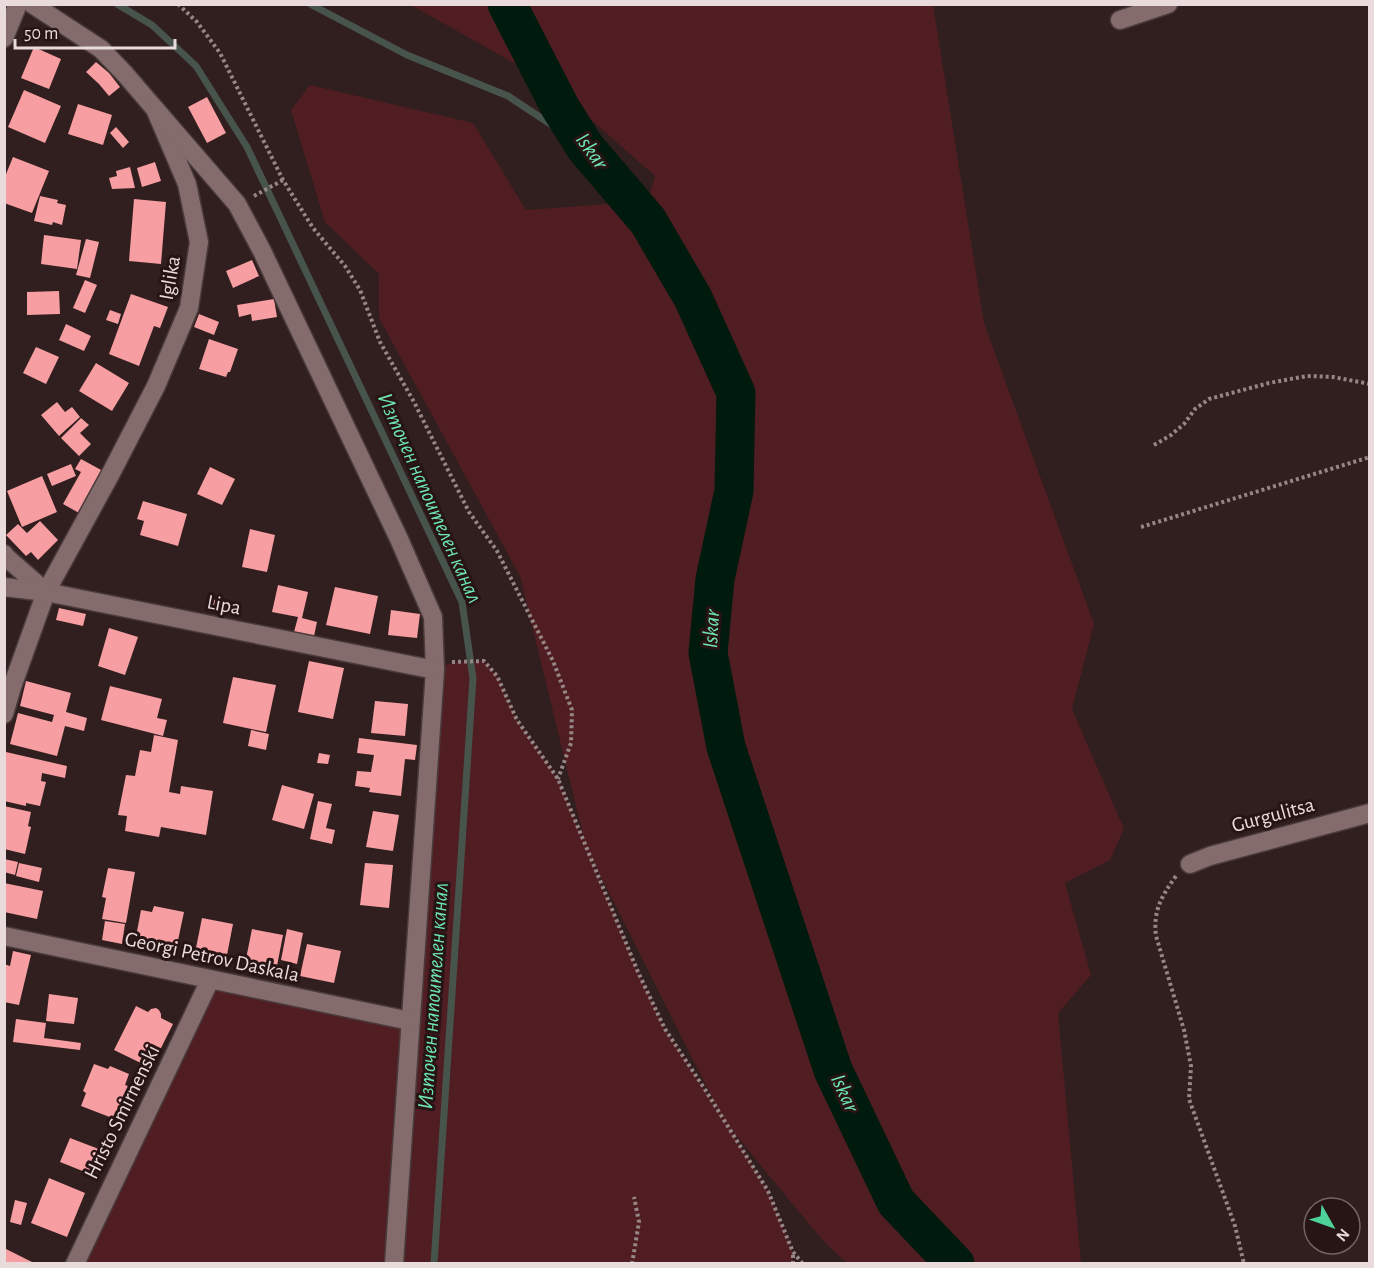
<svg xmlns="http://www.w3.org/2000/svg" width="1374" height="1268" viewBox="0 0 1374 1268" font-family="'Alegreya Sans',sans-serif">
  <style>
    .green { fill: #501e22; fill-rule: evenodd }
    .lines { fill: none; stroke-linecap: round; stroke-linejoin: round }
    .stream { stroke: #46544c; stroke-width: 7 }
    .river { stroke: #001a0e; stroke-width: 39 }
    .building { fill: #f69ea1 }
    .minor-casing { stroke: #4a3a3b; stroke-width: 21 }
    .path { stroke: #968686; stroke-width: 4; stroke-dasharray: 3 3; stroke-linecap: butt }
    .minor { stroke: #846c6c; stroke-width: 18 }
    .labels { text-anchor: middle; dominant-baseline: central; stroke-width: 6; stroke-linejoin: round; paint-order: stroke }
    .street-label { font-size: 21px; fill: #e9dbdb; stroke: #271415 }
    .water-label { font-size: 22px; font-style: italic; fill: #6ee6b0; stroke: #271415 }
  </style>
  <rect width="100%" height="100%" fill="#311e1e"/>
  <path class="green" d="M411 5H933L984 323 1094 624 1072 709 1124 829 1110 860 1065 883 1091 975 1058 1013 1081 1263H847L825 1243 729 1127 768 1191 793 1252V1263L75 1264 210 980 410 1021 435 670 454 662 484 661 497 676 517 720 558 779 585 843 520 576 379 318V274L325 222 291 110 310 85 473 123 526 210 648 201 655 176 548 82ZM591 859H592L720 1113 665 1029 638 972Z"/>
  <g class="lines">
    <g class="stream">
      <path d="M117 4 152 25 196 66 247 147 462 602 473 678 434 1264"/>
      <path d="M310 4 407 55 508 96 585 147"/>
    </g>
    <path class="river" d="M507 4 560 107 585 147 648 221 693 298 736 393 734 491 715 579 708 653 726 747 833 1070 896 1202 955 1264"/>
  </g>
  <g class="building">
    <path d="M34 47 61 59 49 89 21 78Z"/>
    <path d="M96 62 109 73 120 87 109 96 99 84 86 72Z"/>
    <path d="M24 90 61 106 45 143 8 127Z"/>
    <path d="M207 97 226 133 207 143 188 107Z"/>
    <path d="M78 104 112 115 103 145 68 134Z"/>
    <path d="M116 127 129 142 123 148 110 133Z"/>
    <path d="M13 157 49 171 32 213 4 203V179Z"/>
    <path d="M155 162 161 181 142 187 137 168Z"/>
    <path d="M130 167 135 188 112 189 109 178 117 176 116 171Z"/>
    <path d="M40 196 58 200 57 203 66 205 62 225 53 222 52 225 34 221Z"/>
    <path d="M134 199 166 202 161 264 129 261Z"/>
    <path d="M44 235 81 240 77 269 41 264Z"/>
    <path d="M86 239 99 242 90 278 76 275Z"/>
    <path d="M252 260 259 276 233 288 226 271Z"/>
    <path d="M85 280 97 285 85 313 73 308Z"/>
    <path d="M59 291 60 314 27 315V292Z"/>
    <path d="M131 294 168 307 160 328 154 326 139 366 109 354Z"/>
    <path d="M274 299 277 317 252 321 251 314 239 317 237 305Z"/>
    <path d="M110 310 121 314 118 324 106 320Z"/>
    <path d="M199 314 219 322 214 335 194 327Z"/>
    <path d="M66 324 91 336 84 351 59 340Z"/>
    <path d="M209 339 238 349 230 372H228L226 377 199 369Z"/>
    <path d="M36 347 59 357 46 384 23 373Z"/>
    <path d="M96 363 129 383 112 411 79 391Z"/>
    <path d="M57 402 65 412 72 407 80 417 59 436 41 415Z"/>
    <path d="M81 418 89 425 80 433 91 444 79 456 61 438Z"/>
    <path d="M81 459 103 471 79 513 63 504 81 472 75 469Z"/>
    <path d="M71 464 76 476 52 486 47 474Z"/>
    <path d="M210 467 235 479 222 505 197 494Z"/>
    <path d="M42 476 57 512 22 527 7 491Z"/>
    <path d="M143 501 187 514 178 546 140 535 144 521 137 519Z"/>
    <path d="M40 521 58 540 38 560 31 552 26 556 6 535 18 524 27 533Z"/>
    <path d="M250 529 275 535 267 572 242 567Z"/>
    <path d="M278 585 308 592 302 618 317 622 314 636 294 632 298 617 272 612Z"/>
    <path d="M335 587 378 596 370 634 326 625Z"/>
    <path d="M210 599 226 602 223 614 208 611Z"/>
    <path d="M59 608 86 614 83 626 56 620Z"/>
    <path d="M391 610 420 614 417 638 388 635Z"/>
    <path d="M109 628 138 637 125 675 98 666Z"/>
    <path d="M309 661 344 668 333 719 298 712Z"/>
    <path d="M233 677 276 685 266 732 223 723Z"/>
    <path d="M26 681 71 693 66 712 87 718 84 731 65 726 57 756 10 744 18 713 52 722 54 715 20 706Z"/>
    <path d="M110 686 162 699 157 718 167 720 163 736 101 720Z"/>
    <path d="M375 701 408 704 405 736 371 733Z"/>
    <path d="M251 730 269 734 266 750 248 746Z"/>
    <path d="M154 735 178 740 169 792 180 794 181 786 213 791 206 835 161 827 159 837 125 831 127 816 118 815 126 775 135 776 140 750 151 752Z"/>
    <path d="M359 738 417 745 415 760 405 759 401 796 369 792 370 788 355 786 357 771 371 772 374 755 357 753Z"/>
    <path d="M6 752 67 766 65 778 42 773 41 781 46 782 40 806 26 803V806L4 801V759Z"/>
    <path d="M319 753 330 755 328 764 317 763Z"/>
    <path d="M282 785 314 794 304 829 272 820Z"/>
    <path d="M318 801 332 804 326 828 335 830 332 844 310 839Z"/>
    <path d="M4 806 31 812 28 826 31 827 25 854 4 849Z"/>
    <path d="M373 811 399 815 393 851 366 847Z"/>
    <path d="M4 859 18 862 15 875 4 872Z"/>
    <path d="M19 863 42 868 39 882 16 876Z"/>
    <path d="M365 863 393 865 389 908 360 905Z"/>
    <path d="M108 868 135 872 126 923 102 919 106 898 102 897Z"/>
    <path d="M4 883 43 891 37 919 4 912Z"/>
    <path d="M154 906 184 912 176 950 135 942 141 910 152 912Z"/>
    <path d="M202 918 233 924 226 960 195 953Z"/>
    <path d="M105 921 125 924 122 944 102 940Z"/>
    <path d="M252 929 283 935 276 971 245 964Z"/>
    <path d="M287 929 303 933 297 964 281 960Z"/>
    <path d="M307 944 341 951 334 983 300 976Z"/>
    <path d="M13 951 31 955 19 1005 4 1002V964L10 966Z"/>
    <path d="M49 994 78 998 74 1024 46 1021Z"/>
    <path d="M136 1006 148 1012 151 1009 156 1008 159 1010 161 1014V1018L173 1024 151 1068 114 1050Z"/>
    <path d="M16 1019 46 1023 44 1038 81 1043 80 1050 13 1042Z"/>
    <path d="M94 1064 108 1069 110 1066 129 1074 125 1085 134 1088 127 1107 125 1106 120 1121 81 1106 86 1093 83 1091Z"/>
    <path d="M70 1138 104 1151 95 1176 60 1162Z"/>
    <path d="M49 1178 85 1193 67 1237 31 1223Z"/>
    <path d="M15 1200 27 1203 21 1225 10 1222Z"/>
    <path d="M4 1248 34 1263H4Z"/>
  </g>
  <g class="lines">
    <defs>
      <g id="minor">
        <path d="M32 4 101 49 125 74 155 109 187 184 199 242 189 308 156 386 109 477 46 592"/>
        <path d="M1120 20 1168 4"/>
        <path d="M4 38 18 4"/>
        <path d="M155 109 237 204 262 251 399 539 433 617 435 670 394 1264"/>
        <path d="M4 554 6 557 46 592 12 687 4 714"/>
        <path d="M4 587 46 592 435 670"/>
        <path d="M1190 864 1210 856 1370 813"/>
        <path d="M4 936 410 1021"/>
        <path d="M75 1264 210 980"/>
      </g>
    </defs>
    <use href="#minor" class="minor-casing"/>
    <g class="path">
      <path d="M178 4 197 22 220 53 283 180 313 228 345 266 360 290 380 342 414 402 469 512 497 551 553 661 572 710 571 743 558 779"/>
      <path d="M254 196 283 180"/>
      <path d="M1154 445 1171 435 1184 424 1195 409 1209 399 1269 383 1307 376 1333 377 1370 384"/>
      <path d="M1141 527 1370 457"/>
      <path d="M452 662 484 661 497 676 517 720 558 779 638 972 665 1029 706 1091 768 1191 793 1252 803 1264"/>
      <path d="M1176 876C1161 897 1153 911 1156 936L1184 1030 1191 1066 1189 1099 1235 1226 1244 1264"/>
      <path d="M632 1264 639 1222 634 1197"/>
      <path d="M793 1264V1252"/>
    </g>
    <use href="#minor" class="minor"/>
  </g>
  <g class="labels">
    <g class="street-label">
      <text transform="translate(170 278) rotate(-80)">Iglika</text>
      <text transform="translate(224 605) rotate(11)">Lipa</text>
      <text transform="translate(1273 815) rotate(-15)">Gurgulitsa</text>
      <text transform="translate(212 957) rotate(12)">Georgi Petrov Daskala</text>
      <text transform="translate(122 1112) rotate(-64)">Hristo Smirnenski</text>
    </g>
    <g class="water-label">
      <text transform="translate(592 151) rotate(54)">Iskar</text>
      <text transform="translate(430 498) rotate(66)">Източен напоителен канал</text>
      <text transform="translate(711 629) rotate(-87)">Iskar</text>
      <text transform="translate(433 996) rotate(-86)">Източен напоителен канал</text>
      <text transform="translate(845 1093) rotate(65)">Iskar</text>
    </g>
  </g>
  <rect width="1374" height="1268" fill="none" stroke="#e9dbdb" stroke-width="12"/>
  <g transform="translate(1332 1226) rotate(130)"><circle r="28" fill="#271415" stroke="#756464" stroke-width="1.5"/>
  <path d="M0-4.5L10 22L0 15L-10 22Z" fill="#4dd39a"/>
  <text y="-9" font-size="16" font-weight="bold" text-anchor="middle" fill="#e9dbdb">N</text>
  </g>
  <path d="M15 39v9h160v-9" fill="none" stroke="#e9dbdb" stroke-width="3"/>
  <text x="24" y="39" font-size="18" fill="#e9dbdb" stroke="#271415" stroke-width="4.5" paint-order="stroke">50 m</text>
</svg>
